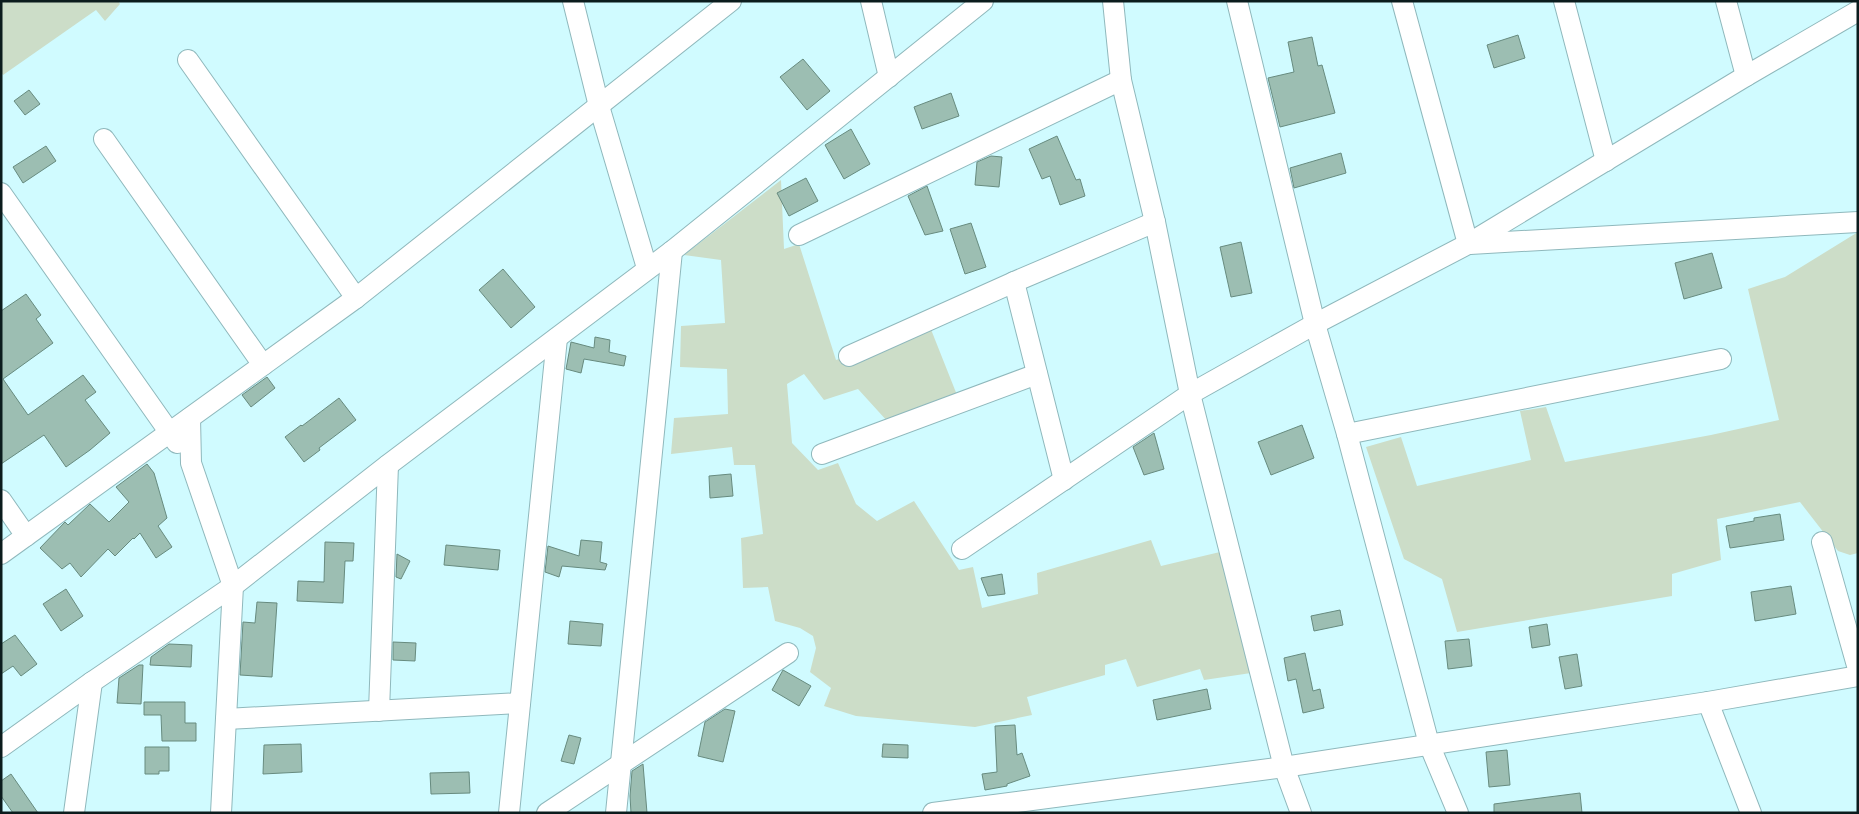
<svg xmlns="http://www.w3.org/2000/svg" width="1859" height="814" viewBox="0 0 1859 814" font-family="'Varela Round',sans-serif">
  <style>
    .green { fill: #ccddc8 }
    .building { fill: #9cbeb2; stroke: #678b7f }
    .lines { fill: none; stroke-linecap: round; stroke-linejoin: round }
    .minor-casing { stroke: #8fb8bc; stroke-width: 22 }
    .minor { stroke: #fff; stroke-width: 20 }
  </style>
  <rect width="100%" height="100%" fill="#d0fbff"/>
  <g class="green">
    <path d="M1 1H118L120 4 105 21 96 10 3 75 1 72Z"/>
    <path d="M781 180 784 249 799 244 836 360 930 327 957 395 888 422 858 389 824 400 804 374 787 384 792 443 818 470 838 463 856 504 877 521 914 501 959 570 973 567 982 608 1038 594 1037 573 1151 540 1161 566 1220 552 1251 673 1204 680 1200 669 1137 687 1126 659 1105 665V675L1027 697 1032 715 975 727 856 716 824 706 831 688 810 672 816 648 813 636 800 628 775 621 768 587 743 588 741 538 763 534 755 465H734L732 447 671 454 674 418 728 414 727 369 680 367 681 326 725 323 721 260 684 255Z"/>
    <path d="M1858 232V553L1850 555 1838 551 1800 502 1717 519 1721 560 1672 574V596L1457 632 1442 579 1404 559 1366 447 1401 437 1417 486 1531 460 1520 411 1546 407 1565 462 1711 435 1779 420 1748 289 1785 277Z"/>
  </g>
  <g class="building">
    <path d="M1518 35 1525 58 1494 68 1487 45Z"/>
    <path d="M1312 37 1318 66 1322 65 1335 113 1280 127 1268 78 1294 72 1288 42Z"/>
    <path d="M803 59 830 91 807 110 780 77Z"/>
    <path d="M29 90 40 104 25 115 14 101Z"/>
    <path d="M951 93 959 116 922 129 914 107Z"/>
    <path d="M851 129 870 164 844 179 825 145Z"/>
    <path d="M1057 136 1076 180 1080 179 1085 196 1060 205 1050 176 1042 179 1029 149Z"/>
    <path d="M46 146 56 161 23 183 13 167Z"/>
    <path d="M1341 153 1346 173 1294 188 1290 168Z"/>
    <path d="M991 156 1002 157 999 187 975 185 977 162Z"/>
    <path d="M806 178 818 201 789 216 777 193Z"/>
    <path d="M927 186 943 231 925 235 908 196Z"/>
    <path d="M971 223 986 267 965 274 950 229Z"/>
    <path d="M1241 242 1252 293 1231 297 1220 247Z"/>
    <path d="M1712 253 1722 288 1684 299 1675 263Z"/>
    <path d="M503 269 535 307 511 328 479 290Z"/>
    <path d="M26 294 41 315 36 319 53 343 3 379 28 415 83 375 96 392 85 400 110 433 90 450 66 467 44 435 1 464V311Z"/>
    <path d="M595 337 610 340 609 352 626 356 624 366 584 359 581 373 566 369 571 342 594 348Z"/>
    <path d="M267 377 275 388 251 407 242 395Z"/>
    <path d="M339 398 356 420 319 448 320 450 304 462 285 437 301 425 302 426Z"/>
    <path d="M1302 425 1314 458 1271 475 1258 442Z"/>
    <path d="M1154 433 1164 469 1144 475 1133 447Z"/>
    <path d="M147 464 154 473 167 518 158 526 172 547 156 558 140 533 134 539 133 538 115 556 108 549 81 577 70 563 62 569 40 548 65 522 68 525 90 504 109 522 129 502 116 487Z"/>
    <path d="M731 474 733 496 710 498 709 476Z"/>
    <path d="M1780 514 1784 540 1730 548 1726 526 1754 521V518Z"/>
    <path d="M581 540 602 542 600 562 607 564 605 570 562 566 559 577 545 572 548 546 579 556Z"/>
    <path d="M325 542 354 543 353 561H345L343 603 297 601 298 581 324 582Z"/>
    <path d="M446 545 500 550 498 570 444 565Z"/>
    <path d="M397 554 410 561 401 579 396 577Z"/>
    <path d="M1002 574 1005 594 988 596 981 578Z"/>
    <path d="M1791 586 1796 614 1755 621 1751 592Z"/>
    <path d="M66 589 83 616 61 631 43 604Z"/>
    <path d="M257 602 277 603 272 677 240 675 243 622 255 623Z"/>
    <path d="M1340 610 1343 625 1314 631 1311 616Z"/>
    <path d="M570 621 603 624 601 646 568 644Z"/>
    <path d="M1547 624 1550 645 1532 648 1529 627Z"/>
    <path d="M15 635 37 664 21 676 13 666 1 674V644Z"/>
    <path d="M1469 639 1472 666 1448 669 1445 641Z"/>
    <path d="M393 642 416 643 415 661 393 660Z"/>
    <path d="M169 644 192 645 191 667 150 665 151 657Z"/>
    <path d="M1305 653 1313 691 1320 689 1324 708 1303 713 1296 679 1288 681 1284 658Z"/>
    <path d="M1577 654 1582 686 1565 689 1559 657Z"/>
    <path d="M139 665H143L141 704 117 703 119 678Z"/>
    <path d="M783 670 811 686 799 706 772 690Z"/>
    <path d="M1207 689 1211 709 1157 720 1153 700Z"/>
    <path d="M144 702H185V723H196V741H162L161 715H144Z"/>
    <path d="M725 709 735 711 723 762 698 756 705 722Z"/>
    <path d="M1015 725 1017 755 1022 753 1030 776 1007 784V786L985 790 982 774 997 772 995 726Z"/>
    <path d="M569 735 581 738 574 764 561 761Z"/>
    <path d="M301 744 302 772 263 774 264 745Z"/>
    <path d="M883 744 908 745V758L882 757Z"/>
    <path d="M145 747H169V771H159V774H145Z"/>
    <path d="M1507 750 1510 785 1489 787 1486 752Z"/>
    <path d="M643 764 647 813H631L630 796 632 771Z"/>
    <path d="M469 772 470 793 431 794 430 773Z"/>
    <path d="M11 774 38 813H13L1 796V781Z"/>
    <path d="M1580 793 1582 813H1494V804Z"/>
  </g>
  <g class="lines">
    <defs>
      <g id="minor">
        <path d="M573 1 599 106 647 268"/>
        <path d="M871 1 889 77"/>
        <path d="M1113 1 1121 80 1155 222 1190 394 1284 767 1301 813"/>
        <path d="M1237 1 1315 324 1347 434 1429 744 1458 813"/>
        <path d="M1402 1 1468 244"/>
        <path d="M1564 1 1606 161"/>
        <path d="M1726 1 1746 76"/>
        <path d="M188 60 356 298"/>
        <path d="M104 139 263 365"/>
        <path d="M1 193 177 443"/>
        <path d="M799 235 1121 80"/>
        <path d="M1470 244 1858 222"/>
        <path d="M1014 282 1064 480"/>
        <path d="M849 356 1014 282 1155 222"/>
        <path d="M190 418 191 463 233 586 221 813"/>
        <path d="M1347 434 1721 359"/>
        <path d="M822 454 1037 374"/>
        <path d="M1 500 26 536"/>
        <path d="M1822 542 1858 669"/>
        <path d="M962 549 1190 394 1315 324 1468 244 1746 76 1858 11"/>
        <path d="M1 554 356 298 731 1"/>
        <path d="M1708 702 1751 813"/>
        <path d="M379 711 388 465"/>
        <path d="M226 719 520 703"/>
        <path d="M1 747 92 682 233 586 388 465 672 251 983 1"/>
        <path d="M74 813 92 682"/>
        <path d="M509 813 557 338"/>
        <path d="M547 813 788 653"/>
        <path d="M616 813 672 251"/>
        <path d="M933 813 1284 767 1708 702 1858 676"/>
      </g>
    </defs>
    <use href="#minor" class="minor-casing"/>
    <use href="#minor" class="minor"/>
  </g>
  <rect width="1859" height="814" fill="none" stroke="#0b1c1d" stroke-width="5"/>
</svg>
